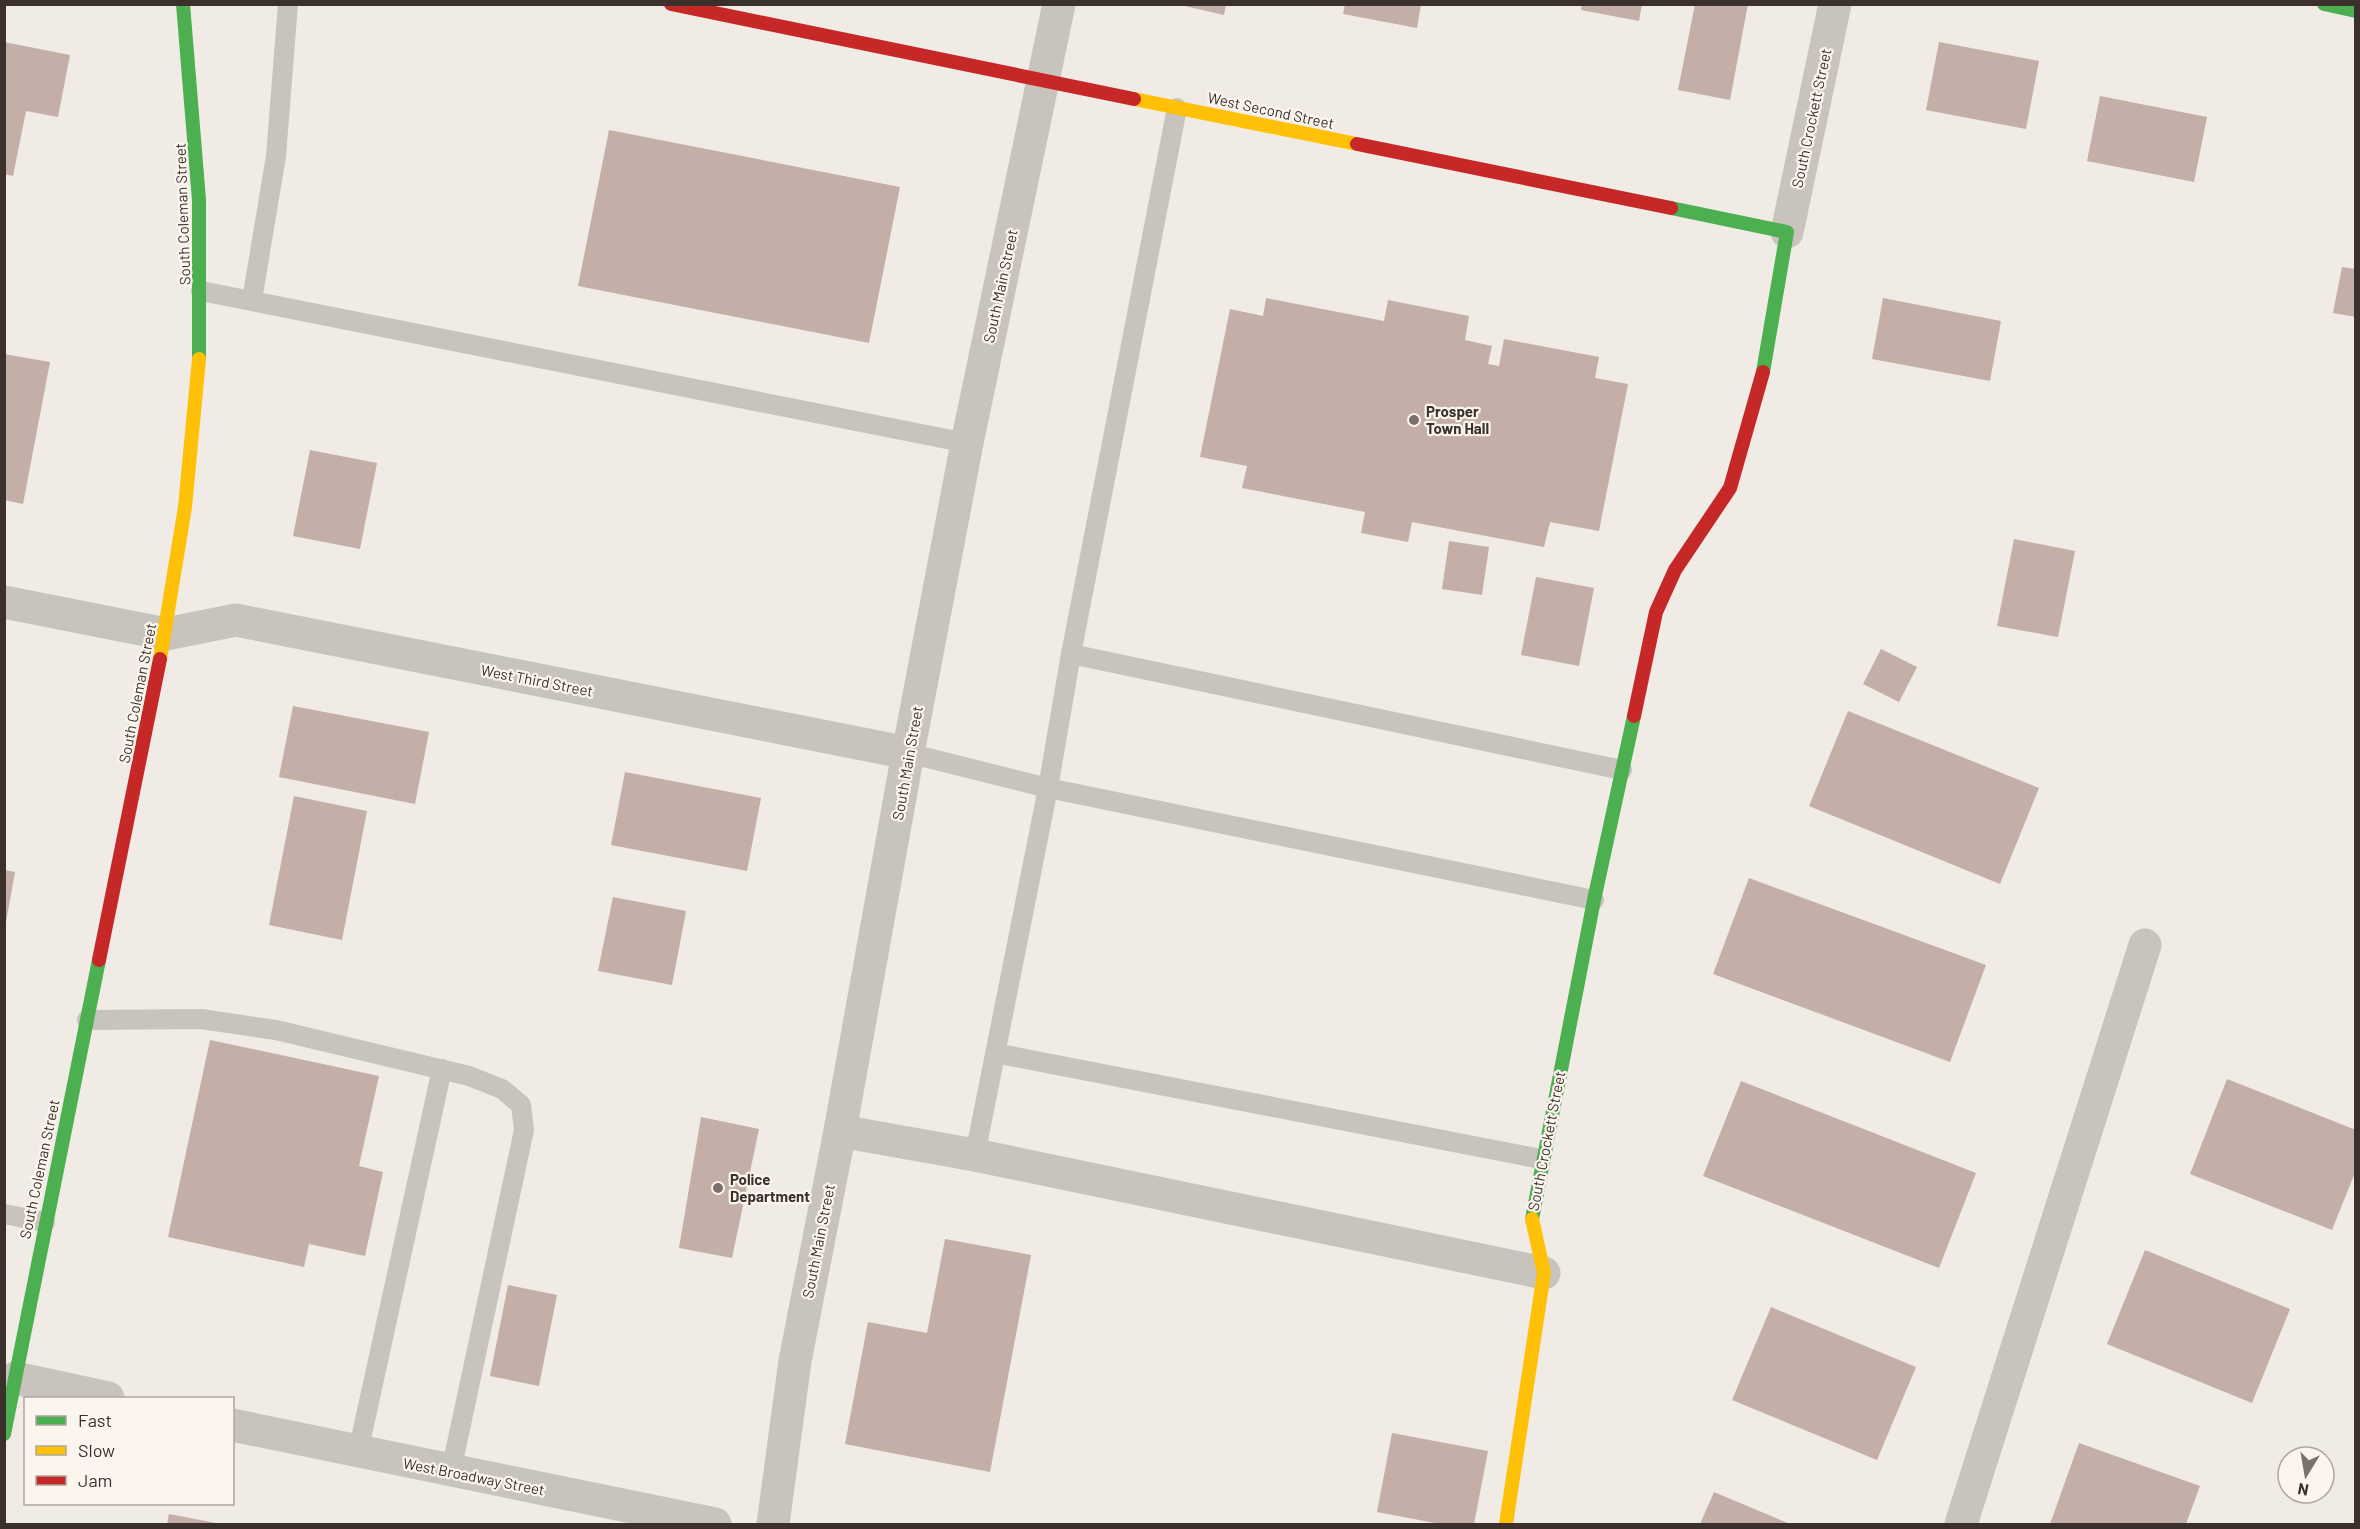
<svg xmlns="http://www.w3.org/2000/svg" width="2360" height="1529" viewBox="0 0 2360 1529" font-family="Barlow,sans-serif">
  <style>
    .building { fill: #c3afa7 }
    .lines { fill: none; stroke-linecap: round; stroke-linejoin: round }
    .lane { stroke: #c9c3be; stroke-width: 20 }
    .street { stroke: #c9c3be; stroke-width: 33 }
    .fast { stroke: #4caf50; stroke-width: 14 }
    .slow { stroke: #ffc107; stroke-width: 14 }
    .jam { stroke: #c62828; stroke-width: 14 }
    .poi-dot { fill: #7a716c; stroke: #fbf5ee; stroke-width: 2 }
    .labels { text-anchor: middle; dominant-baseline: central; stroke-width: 4.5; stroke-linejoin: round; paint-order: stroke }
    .street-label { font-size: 15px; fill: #3b302b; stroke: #fbf5ee }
    .poi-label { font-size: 15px; font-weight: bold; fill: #3b302b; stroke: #fbf5ee; text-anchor: start }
  </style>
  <rect width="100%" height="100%" fill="#f0ebe5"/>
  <g class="building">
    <path d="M1176 4H1226L1224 15Z"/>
    <path d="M1345 4H1421L1417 28 1343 14Z"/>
    <path d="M1582 4H1642L1639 21 1581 10Z"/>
    <path d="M1695 4H1748L1730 100 1678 90Z"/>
    <path d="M4 42 70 55 58 117 26 111 13 176 4 174Z"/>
    <path d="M1939 42 2039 61 2026 129 1926 110Z"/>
    <path d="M2100 96 2207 117 2194 182 2087 161Z"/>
    <path d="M609 130 900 187 869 343 578 286Z"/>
    <path d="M2342 267 2356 269V317L2333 313Z"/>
    <path d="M1266 298 1384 321 1388 300 1469 316 1465 340 1492 346 1488 364 1499 366 1504 339 1599 357 1595 378 1628 384 1599 531 1550 522 1544 547 1412 522 1408 542 1361 533 1365 512 1242 488 1247 466 1200 457 1230 309 1263 316Z"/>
    <path d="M1883 298 2001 321 1990 381 1872 359Z"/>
    <path d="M4 354 50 362 23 504 4 500Z"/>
    <path d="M310 450 377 463 360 549 293 536Z"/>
    <path d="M2014 539 2075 551 2058 637 1997 626Z"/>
    <path d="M1449 541 1489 547 1482 595 1442 589Z"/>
    <path d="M1536 577 1594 588 1579 666 1521 655Z"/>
    <path d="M1881 649 1917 667 1899 702 1863 684Z"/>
    <path d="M293 706 429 732 415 804 279 777Z"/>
    <path d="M1848 711 2039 788 2000 884 1809 806Z"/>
    <path d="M625 772 761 798 747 871 611 845Z"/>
    <path d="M294 796 367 811 342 940 269 925Z"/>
    <path d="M4 870 15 872 6 922H4Z"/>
    <path d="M1749 878 1986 965 1950 1062 1713 974Z"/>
    <path d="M613 897 686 911 672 985 598 971Z"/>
    <path d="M210 1040 379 1076 359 1166 383 1172 365 1256 309 1244 304 1267 168 1237Z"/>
    <path d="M2227 1079 2356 1130V1170L2332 1230 2190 1174Z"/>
    <path d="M1741 1081 1976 1173 1939 1268 1703 1176Z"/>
    <path d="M701 1117 759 1129 732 1258 679 1248Z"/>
    <path d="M945 1239 1031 1255 990 1472 845 1444 868 1322 927 1333Z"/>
    <path d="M2145 1250 2290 1309 2252 1403 2107 1344Z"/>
    <path d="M508 1285 557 1295 539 1386 490 1376Z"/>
    <path d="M1771 1307 1916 1367 1877 1460 1732 1400Z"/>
    <path d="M1392 1433 1488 1451 1474 1524H1440L1377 1512Z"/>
    <path d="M2079 1443 2200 1486 2186 1524H2050Z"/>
    <path d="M1714 1492 1790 1524H1700Z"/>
    <path d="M169 1514 216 1523 215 1524H167Z"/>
  </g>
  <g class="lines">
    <g class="lane">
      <path d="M1177 108 1071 654 1048 788 1594 900"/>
      <path d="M201 291 967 443"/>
      <path d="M252 300 276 156 288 4"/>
      <path d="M1071 654 1622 770"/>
      <path d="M908 753 1048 788 975 1155"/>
      <path d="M87 1020 201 1019 276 1030 469 1076 502 1089 521 1105 524 1130 451 1471"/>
      <path d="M995 1053 1541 1159"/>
      <path d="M4 1214 45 1222"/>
      <path d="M358 1452 442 1069"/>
    </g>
    <g class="street">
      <path d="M1787 232 1835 4"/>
      <path d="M4 602 166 634 236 620 908 753"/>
      <path d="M840 1131 975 1155 1544 1273"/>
      <path d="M15 1378 108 1398"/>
      <path d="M232 1425 715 1524"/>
      <path d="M773 1524 795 1361 840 1131 908 753 967 443 1059 4"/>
      <path d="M1961 1524 2145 945"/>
    </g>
    <g class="fast">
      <path d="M183 4 199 200V359"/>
      <path d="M2324 4 2356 11"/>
      <path d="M1671 208 1787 232 1763 372"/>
      <path d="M1532 1219 1594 900 1634 716"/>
      <path d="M4 1434 99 960"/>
    </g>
    <g class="slow">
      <path d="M1134 99 1357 144"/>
      <path d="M160 659 185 507 199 359"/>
      <path d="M1506 1524 1544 1273 1532 1219"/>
    </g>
    <g class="jam">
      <path d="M671 4 1134 99"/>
      <path d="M1357 144 1671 208"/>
      <path d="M1634 716 1656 612 1675 570 1730 488 1763 372"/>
      <path d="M99 960 160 659"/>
    </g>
  </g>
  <g class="poi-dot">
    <circle cx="1414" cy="420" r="6"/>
    <circle cx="718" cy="1188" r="6"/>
  </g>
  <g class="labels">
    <g class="street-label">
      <text transform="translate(1271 110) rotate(12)">West Second Street</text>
      <text transform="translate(1811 118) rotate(-78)">South Crockett Street</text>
      <text transform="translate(182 214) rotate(-92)">South Coleman Street</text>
      <text transform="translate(1000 286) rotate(-78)">South Main Street</text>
      <text transform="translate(537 680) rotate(11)">West Third Street</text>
      <text transform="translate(137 693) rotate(-79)">South Coleman Street</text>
      <text transform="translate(907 763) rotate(-80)">South Main Street</text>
      <text transform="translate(1546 1141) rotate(-79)">South Crockett Street</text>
      <text transform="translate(39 1169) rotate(-78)">South Coleman Street</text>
      <text transform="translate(818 1241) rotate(-79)">South Main Street</text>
      <text transform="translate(474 1476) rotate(11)">West Broadway Street</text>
    </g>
    <g class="poi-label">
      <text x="1426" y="411">Prosper<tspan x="1426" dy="17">Town Hall</tspan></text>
      <text x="730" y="1179">Police<tspan x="730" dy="17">Department</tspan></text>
    </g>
  </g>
  <rect width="2360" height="1529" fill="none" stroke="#3b302b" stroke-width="12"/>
  <rect x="24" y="1397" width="210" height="108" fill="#fbf5ee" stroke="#aea6a0" stroke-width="1.5"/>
  <rect x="36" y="1416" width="30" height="9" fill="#4caf50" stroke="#aea6a0" stroke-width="1.5"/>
  <text x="78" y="1427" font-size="18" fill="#3b302b">Fast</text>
  <rect x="36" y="1446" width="30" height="9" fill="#ffc107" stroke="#aea6a0" stroke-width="1.5"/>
  <text x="78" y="1457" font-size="18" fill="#3b302b">Slow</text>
  <rect x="36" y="1476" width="30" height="9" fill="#c62828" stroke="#aea6a0" stroke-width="1.5"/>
  <text x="78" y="1487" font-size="18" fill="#3b302b">Jam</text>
  <g transform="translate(2306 1475) rotate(191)"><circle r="28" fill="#fbf5ee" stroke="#aea6a0" stroke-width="1.5"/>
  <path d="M0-4.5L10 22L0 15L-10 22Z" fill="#7a716c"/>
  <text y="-9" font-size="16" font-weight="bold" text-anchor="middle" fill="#3b302b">N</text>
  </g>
</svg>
